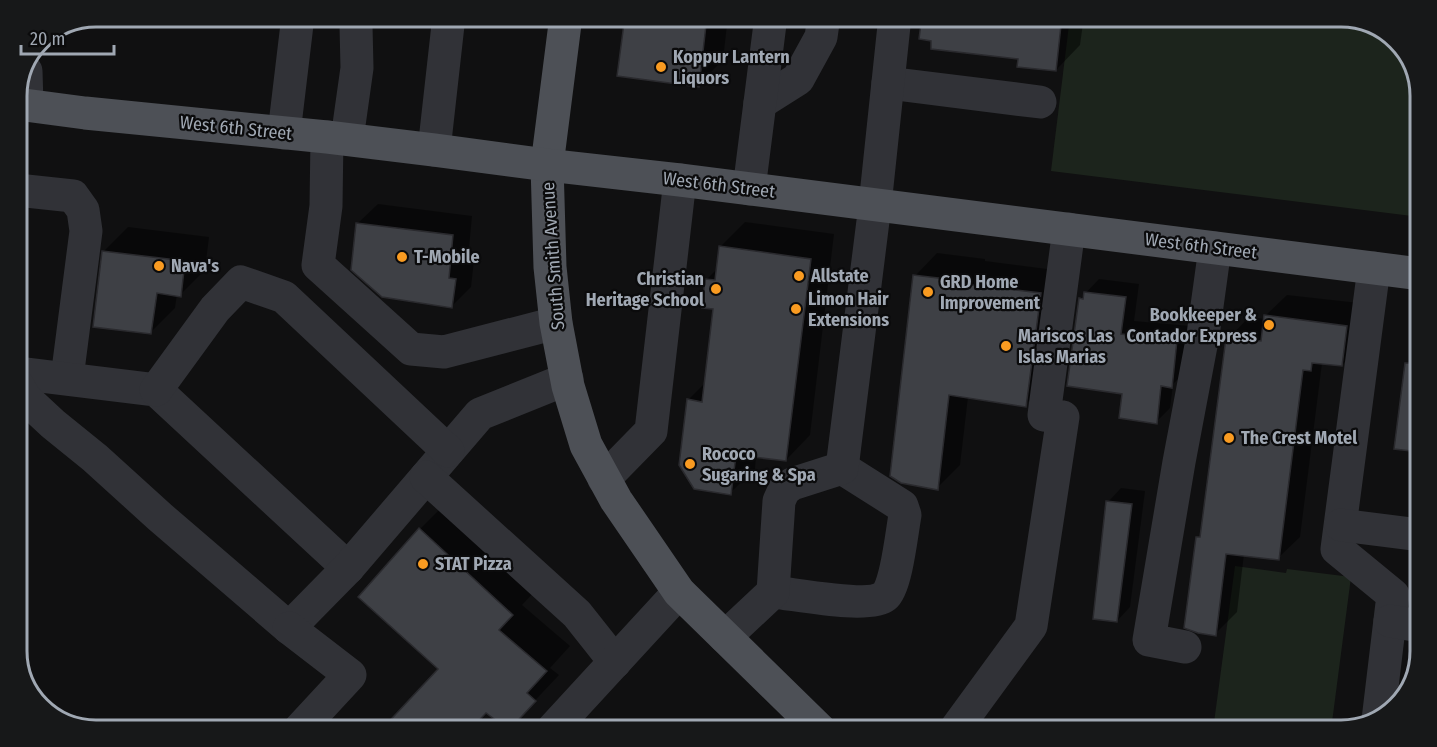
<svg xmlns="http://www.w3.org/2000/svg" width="1437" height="747" viewBox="0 0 1437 747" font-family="'Fira Sans Condensed',sans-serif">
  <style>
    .green { fill: #1c241c }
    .shadow { fill: #0007 }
    .building { fill: #3e4045; stroke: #2a2a2e; stroke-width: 1.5 }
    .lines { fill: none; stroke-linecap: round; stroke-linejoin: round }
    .minor { stroke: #313237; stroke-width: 33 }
    .major { stroke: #4d5056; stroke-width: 33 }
    .poi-dot { fill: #f99b21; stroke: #0b0b0c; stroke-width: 2 }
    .labels { text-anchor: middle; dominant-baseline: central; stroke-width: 4.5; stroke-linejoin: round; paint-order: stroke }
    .poi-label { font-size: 18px; font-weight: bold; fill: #a0a8b3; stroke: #0b0b0c; text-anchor: start }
    .street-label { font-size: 18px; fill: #a0a8b3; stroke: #0b0b0c }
    .rim { fill: none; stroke: #a0a8b3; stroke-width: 3 }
  </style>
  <rect width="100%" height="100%" fill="#101011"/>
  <g class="green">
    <path d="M1070 17 1341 16 1376 25 1407 52 1420 91V217L1051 171Z"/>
    <path d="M1235 566 1286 573 1287 569 1351 577 1331 730H1213Z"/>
  </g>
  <g class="shadow">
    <path d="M626 16H728L723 60 698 85Z"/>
    <path d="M915 16H1084L1080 45 1056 70 1020 58 933 40 922 23 915 22Z"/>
    <path d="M378 204 472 216 468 259 474 260 471 287 452 306 358 223Z"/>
    <path d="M745 222 834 234 810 435 786 460 756 456 755 469 730 493 688 400 705 383 715 308 707 279 718 268 720 247Z"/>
    <path d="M128 227 209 237 205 270 180 295 177 294 175 308 150 333 104 251Z"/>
    <path d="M937 253 985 259V261L1063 271 1048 382 1025 405 968 397 960 465 937 488 915 276Z"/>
    <path d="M1099 279 1139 284 1134 321 1190 326 1185 372 1173 384 1170 408 1156 422 1123 393 1080 299Z"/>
    <path d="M1287 295 1368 304 1363 343 1342 365 1322 363 1300 537 1278 558 1244 554 1237 612 1215 634 1198 537 1202 533 1228 339 1249 317 1265 319V316Z"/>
    <path d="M1420 372V451L1395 448 1403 389Z"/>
    <path d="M1121 488 1145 491 1130 607 1117 621 1108 502Z"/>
    <path d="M444 505 537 589 522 605 570 646 550 668 559 675 508 729 488 712 471 730H383L441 669 420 529Z"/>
  </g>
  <g class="building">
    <path d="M625 16H707L699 87 617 76Z"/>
    <path d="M922 16H1062L1056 71 1017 67 1018 59 931 49V41L919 39Z"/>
    <path d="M356 223 453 235 449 278 456 279 452 308 382 297 351 270Z"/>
    <path d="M719 246 811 259 786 461 736 455 731 495 694 489 679 465 687 399 702 402 713 309 702 308 705 279 715 280Z"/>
    <path d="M102 251 185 261 181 297 157 293 151 334 93 327Z"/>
    <path d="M913 275 963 281V284L1041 293 1026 407 949 395 938 490 901 483 890 476Z"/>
    <path d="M1084 292 1126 297 1121 334 1177 340 1172 388 1161 386 1157 424 1119 418 1122 394 1067 386 1079 298 1083 299Z"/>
    <path d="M1264 315 1347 326 1342 366 1312 363 1311 371 1303 370 1279 560 1226 554 1216 636 1198 633 1184 628 1196 537H1200L1226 338 1261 341Z"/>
    <path d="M1405 363 1420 364V452L1394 449Z"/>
    <path d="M1106 501 1132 504 1117 622 1093 619Z"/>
    <path d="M419 528 513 615 499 630 547 671 527 693 536 701 509 730 486 713 470 730H381L438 669 358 597Z"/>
  </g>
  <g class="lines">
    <g class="minor">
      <path d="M26 71 27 105"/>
      <path d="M888 83 1040 102"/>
      <path d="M760 103 798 79 821 37 824 16"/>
      <path d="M284 133 298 16"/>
      <path d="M327 137 326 206 318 265 411 349 444 352 556 323"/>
      <path d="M347 139 357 68 356 26 358 16"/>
      <path d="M434 150 449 16"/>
      <path d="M749 189 771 16"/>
      <path d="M17 190 73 196 83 210 86 231 67 378"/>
      <path d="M1374 268 1337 549 1393 595 1378 720"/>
      <path d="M17 373 156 390 348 568"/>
      <path d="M17 384 25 398 53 424 95 458 160 517 289 628 348 568 480 414 567 379"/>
      <path d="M156 390 215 309 241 282 284 297 448 451"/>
      <path d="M426 477 577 614 615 662"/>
      <path d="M604 479 651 431 680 180"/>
      <path d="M1341 525 1420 535"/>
      <path d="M773 592C795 594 869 609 885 596 896 588 902 531 905 515L902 506 842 468"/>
      <path d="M1390 621 1420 626"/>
      <path d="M289 628 350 675 299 730"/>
      <path d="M725 637 773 592 779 501 784 490 792 484 842 468 875 205 895 16"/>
      <path d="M1185 647 1149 640 1179 462 1203 335 1215 248"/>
      <path d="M552 730 679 592"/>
      <path d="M955 730 1031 626 1063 417 1044 415 1069 229"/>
    </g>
    <g class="major">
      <path d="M566 16 547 165 550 267 556 323 568 386 586 445 616 500 679 592 820 730"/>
      <path d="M17 104 85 113 327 137 434 150 547 165 680 180 1420 274"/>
    </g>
  </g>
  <g class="poi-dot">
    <circle cx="661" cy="67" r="6"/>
    <circle cx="402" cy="257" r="6"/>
    <circle cx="159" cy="266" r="6"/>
    <circle cx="799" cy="276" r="6"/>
    <circle cx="716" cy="289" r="6"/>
    <circle cx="928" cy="292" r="6"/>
    <circle cx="796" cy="309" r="6"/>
    <circle cx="1269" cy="325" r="6"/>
    <circle cx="1006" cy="346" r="6"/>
    <circle cx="1229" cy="438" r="6"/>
    <circle cx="690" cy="464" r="6"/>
    <circle cx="423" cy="564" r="6"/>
  </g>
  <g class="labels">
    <g class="poi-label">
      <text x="673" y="57">Koppur Lantern<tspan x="673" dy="21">Liquors</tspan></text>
      <text x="414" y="257">T-Mobile</text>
      <text x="171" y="266">Nava's</text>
      <text x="811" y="276">Allstate</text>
      <text x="704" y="279" text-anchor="end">Christian<tspan x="704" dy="21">Heritage School</tspan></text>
      <text x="940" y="282">GRD Home<tspan x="940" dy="21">Improvement</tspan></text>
      <text x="808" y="299">Limon Hair<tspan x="808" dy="21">Extensions</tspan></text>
      <text x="1257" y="315" text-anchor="end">Bookkeeper &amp;<tspan x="1257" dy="21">Contador Express</tspan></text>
      <text x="1018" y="336">Mariscos Las<tspan x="1018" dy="21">Islas Marias</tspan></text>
      <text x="1241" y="438">The Crest Motel</text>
      <text x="702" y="454">Rococo<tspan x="702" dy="21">Sugaring &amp; Spa</tspan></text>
      <text x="435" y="564">STAT Pizza</text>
    </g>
    <g class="street-label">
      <text transform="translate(236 128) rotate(6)">West 6th Street</text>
      <text transform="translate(719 185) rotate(7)">West 6th Street</text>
      <text transform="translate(1201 246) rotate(7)">West 6th Street</text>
      <text transform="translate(553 256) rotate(-94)">South Smith Avenue</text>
    </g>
  </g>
  <path d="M0 0H1437V747H0ZM96 27H1341A69 69 0 0 1 1410 96V651A69 69 0 0 1 1341 720H96A69 69 0 0 1 27 651V96A69 69 0 0 1 96 27Z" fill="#171819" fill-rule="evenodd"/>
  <path class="rim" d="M96 27H1341A69 69 0 0 1 1410 96V651A69 69 0 0 1 1341 720H96A69 69 0 0 1 27 651V96A69 69 0 0 1 96 27Z"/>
  <path d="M21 45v9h93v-9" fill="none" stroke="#a0a8b3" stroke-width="3"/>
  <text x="30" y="45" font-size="18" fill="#a0a8b3" stroke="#0b0b0c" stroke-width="4.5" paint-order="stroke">20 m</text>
</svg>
